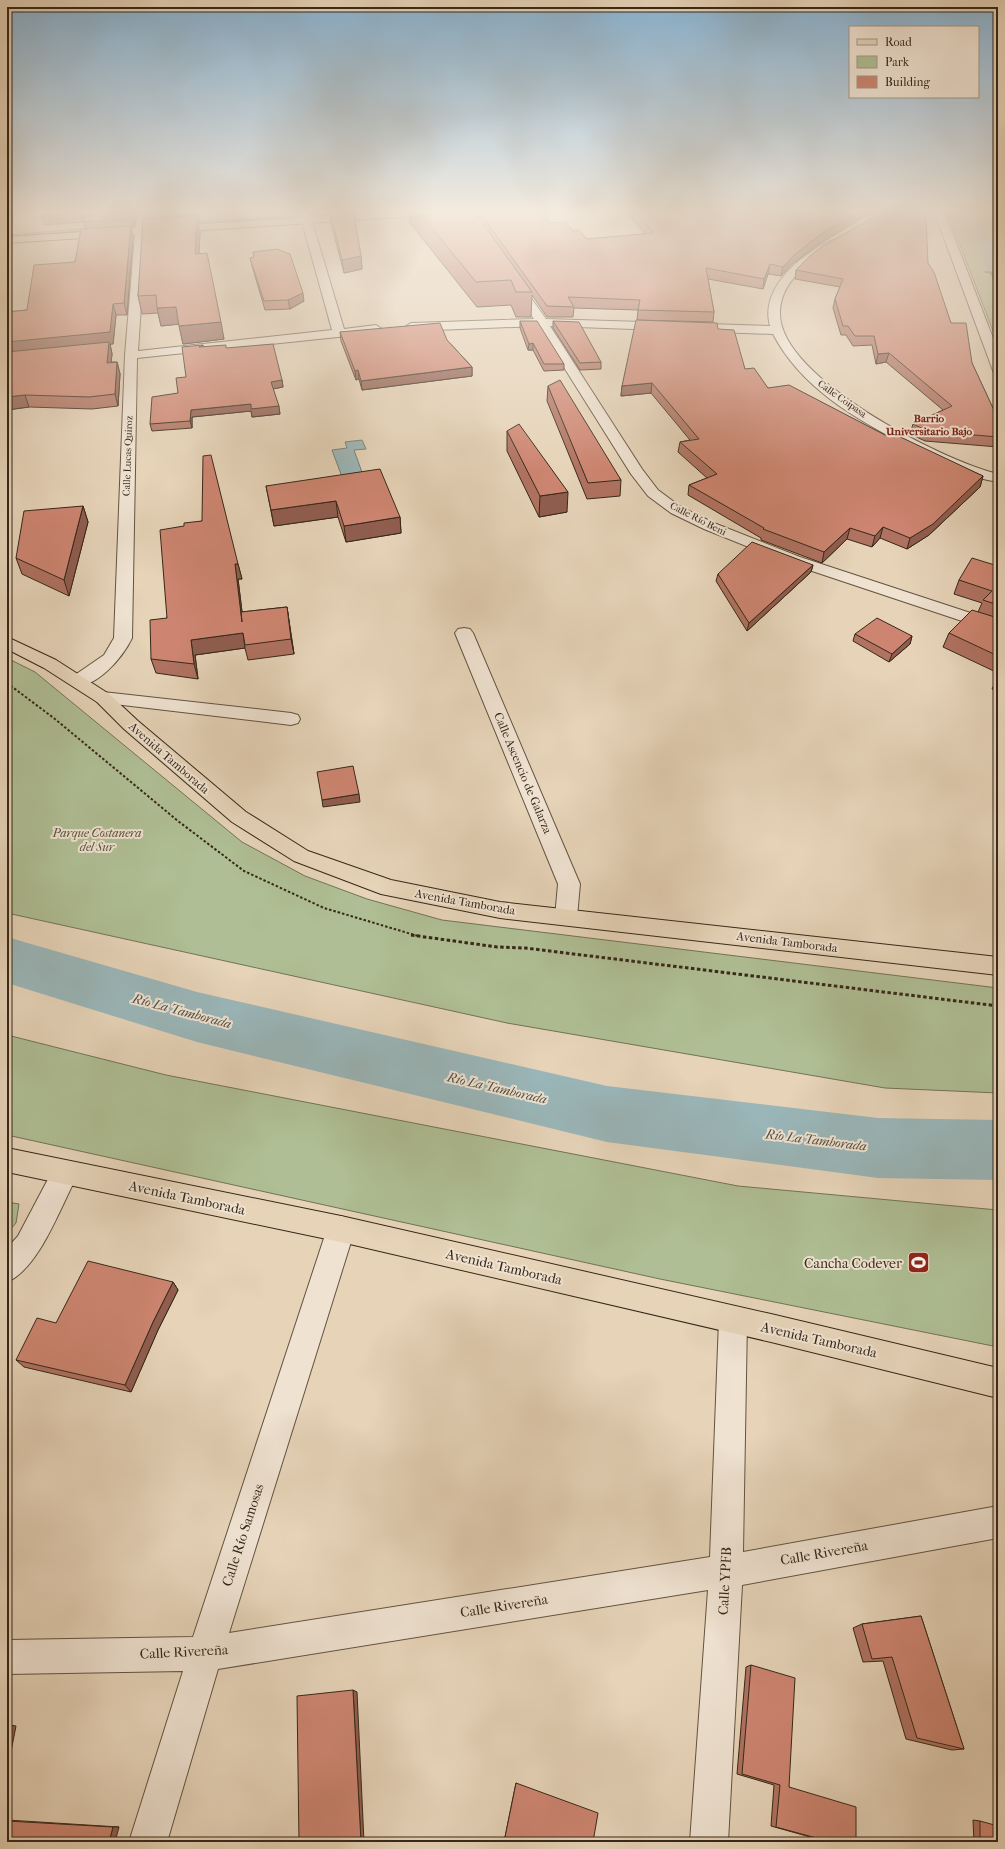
<svg xmlns="http://www.w3.org/2000/svg" width="1005" height="1849" viewBox="0 0 1005 1849" font-family="'IM FELL French Canon',serif">
  <style>
    .green { fill: #afbe94; stroke: #727356 }
    .water { fill: #9ab6b9; stroke: #727d79 }
    .lines { fill: none; stroke-linecap: round; stroke-linejoin: round }
    .canal { fill: #9ab6b9; fill-rule: evenodd }
    .river { fill: #9ab6b9; fill-rule: evenodd }
    .minor-casing { stroke: #625340; stroke-width: 2 }
    .major-casing { stroke: #362818; stroke-width: 2 }
    .path-far2 { stroke: #362818; stroke-width: 1.5; stroke-dasharray: 1.5 1; stroke-linecap: butt }
    .path-far1 { stroke: #362818; stroke-width: 2; stroke-dasharray: 2.5 2; stroke-linecap: butt }
    .path { stroke: #362818; stroke-width: 3; stroke-dasharray: 3.5 2.5; stroke-linecap: butt }
    .minor { fill: #efe2d1; fill-rule: evenodd }
    .major { fill: #e6d3b8; fill-rule: evenodd }
    .wall { fill: #b07261; stroke: #362818 }
    .shaded-wall { fill: #905d4f; stroke: #362818 }
    .building { fill: #cd8571; stroke: #362818 }
    .labels { text-anchor: middle; dominant-baseline: central; stroke-width: 4; stroke-linejoin: round; paint-order: stroke }
    .far-street-label { font-size: 10px; fill: #362818; stroke: #efe2d1 }
    .far-neighbourhood-label { font-size: 11px; font-weight: bold; fill: #7a1f14; stroke: #efe2d1 }
    .street-label { font-size: 12px; fill: #362818; stroke: #efe2d1 }
    .park-label { font-size: 12px; font-style: italic; fill: #544e37; stroke: #efe2d1 }
    .water-label { font-size: 13px; font-style: italic; fill: #4f4c40; stroke: #efe2d1 }
    .near-street-label { font-size: 14px; fill: #362818; stroke: #efe2d1 }
    .near-poi-label { font-size: 14px; fill: #362818; stroke: #efe2d1; text-anchor: end }
  </style>
  <rect width="100%" height="100%" fill="#e6d3b8"/>
  <filter id="stains"><feTurbulence type="fractalNoise" baseFrequency=".005" numOctaves="4"/><feColorMatrix values="0 0 0 0 .2 0 0 0 0 .09 0 0 0 0 .02 0 0 0 .5 -.17"/></filter>
  <radialGradient id="worn" r=".72"><stop offset=".6" stop-color="#630" stop-opacity="0"/><stop offset="1" stop-color="#630" stop-opacity=".3"/></radialGradient>
  <g class="green">
    <path d="M947 211H990L998 228V344Z"/>
    <path d="M297 216V217L153 225V223Z"/>
    <path d="M131 225V227L7 237V235Z"/>
    <path d="M7 658 35 672 242 842 305 876 367 899 442 920 998 988V1093L885 1088 507 1023 7 913Z"/>
    <path d="M7 1035 166 1075 738 1186 998 1210V1347L660 1279 7 1135Z"/>
    <path d="M7 1202 19 1204 16 1223 7 1233Z"/>
  </g>
  <path class="water" d="M362 440 366 449 354 450 363 475 342 477 332 450 347 448 345 442Z"/>
  <g class="lines">
    <path class="canal" d="M962 211H978L998 256V279L992 278 990 274Z"/>
    <path class="river" d="M7 937 197 992 607 1086 878 1118 998 1120V1180L878 1178 607 1142 197 1042 7 983Z"/>
    <defs>
      <g id="minor">
        <path d="M137 211H147L138 351 332 330 299 211H309L344 329 376 325 382 329 376 333 137 358 132 638C123 657 95 691 72 685L69 681 72 677 104 655 114 638 125 355Z"/>
        <path d="M934 211H944L998 351V372L993 371 992 368Z"/>
        <path d="M833 240 838 243 837 245C811 260 779 281 780 315 782 379 943 461 998 474V482C986 480 974 477 963 473 944 466 926 455 908 446 856 419 801 388 773 334L550 326 642 469 658 490 681 507 714 523 800 557 998 622V633L788 563 704 529 671 513 648 496 631 474 538 326 411 331 405 327 411 323 534 319 508 282 514 279 518 280 546 319 770 326C761 294 789 266 814 250 820 246 826 242 833 240Z"/>
        <path d="M464 628 470 629 473 633 580 884 577 917 574 923 566 925 558 923 555 917 558 884 455 633 458 629Z"/>
        <path d="M103 692 291 713 298 715 300 719 298 723 291 725 97 702 94 698 97 694Z"/>
        <path d="M65 1161 74 1164 78 1173 74 1182C59 1211 38 1269 7 1282V1248L18 1236 56 1164Z"/>
        <path d="M341 1216 351 1220 355 1229 229 1633 710 1557 719 1320 723 1310 733 1306 743 1310 747 1320 743 1552 998 1506V1538L742 1585 728 1842H690L708 1590 218 1669 167 1842H129L183 1671 7 1674V1640L193 1637 327 1229 331 1220Z"/>
      </g>
      <g id="major">
        <path d="M400 211H451L446 214 7 243V237Z"/>
        <path d="M7 637 56 660 109 694 138 721 246 812 308 851 391 880 500 902 998 957V975L500 918 381 894 294 861 232 822 124 729 97 702 44 668 7 649Z"/>
        <path d="M7 1148 341 1216 771 1314 998 1368V1398L771 1342 341 1242 7 1172Z"/>
      </g>
    </defs>
    <use href="#minor" class="minor-casing"/>
    <use href="#major" class="major-casing"/>
    <g class="path-far2">
      <path d="M985 272 998 273"/>
      <path d="M991 273 998 288"/>
    </g>
    <path class="path-far1" d="M7 683 55 719 178 821 244 871 324 908 418 936"/>
    <path class="path" d="M411 935 497 947 525 948 998 1006"/>
    <use href="#minor" class="minor"/>
    <use href="#major" class="major"/>
  </g>
  <g class="wall">
    <path d="M137 211 134 227H131L133 236 127 315H116L113 344H110L112 354 111 362H117L120 374 118 406 92 409 29 407 7 410V312L27 310 75 262 85 229 84 222 44 225 41 216Z"/>
    <path d="M198 211 200 223H198L200 232 199 253 224 339 183 344 179 324 161 326 158 313 142 314 138 296 146 218Z"/>
    <path d="M328 211H353L361 256 362 269 344 273 331 223 330 214H329Z"/>
    <path d="M410 211H474L479 218V212L550 223 573 231 587 239 645 234 625 211H877L867 215 819 244 791 265 781 276 768 274 763 289 708 279 714 312 713 322 637 320 638 310 574 308 573 317H547L532 295 531 317H516L511 305 477 307 410 223Z"/>
    <path d="M253 252 304 301 290 309 265 310 252 266 250 258H254Z"/>
    <path d="M928 263 951 323 972 363 998 419V447L925 441 910 434 913 424 943 410 886 362 876 364 872 345 853 346 846 335H841L833 308 835 299 840 287 795 279 796 270Z"/>
    <path d="M520 321 564 364V370L544 371 533 350H528L520 328Z"/>
    <path d="M553 321 601 362V369L580 370 553 328Z"/>
    <path d="M718 329 745 369 768 388 887 436 983 476 980 487 929 535 907 549 880 538 872 547 847 539 822 563 761 540V538L688 495 689 485 707 478 678 452 680 442 690 440 651 393 621 396 622 386Z"/>
    <path d="M340 332 447 340 472 367V376L362 390 359 379 356 380 341 341Z"/>
    <path d="M203 345 204 347 226 348 282 380 283 387 273 389 280 414 252 417 251 411 192 417V428L152 431 150 424 178 393Z"/>
    <path d="M548 386 621 480 620 496 587 499 547 401Z"/>
    <path d="M507 431 567 512 539 517 507 451Z"/>
    <path d="M266 486 400 517 401 533 346 542 338 517 274 526Z"/>
    <path d="M83 506 88 522 69 596 22 574 16 558Z"/>
    <path d="M202 521 238 564 242 579H238L242 612 287 607 294 654 248 660 245 648 195 655 198 679 156 673 151 659 167 618 184 526Z"/>
    <path d="M813 565 811 572 747 631 716 581 718 574Z"/>
    <path d="M998 566V673L943 647 949 633 978 612 982 603 954 594 959 580Z"/>
    <path d="M855 634 912 636 910 644 889 662 853 641Z"/>
    <path d="M998 676V692L992 689Z"/>
    <path d="M173 1282 178 1290 158 1330 131 1392 24 1367 16 1360 56 1323Z"/>
    <path d="M921 1616 964 1749 952 1750 906 1739 883 1661 863 1662 853 1628 862 1624Z"/>
    <path d="M751 1665 789 1787 856 1842H828L771 1826 774 1785 737 1774 746 1667Z"/>
    <path d="M516 1783 593 1842H504Z"/>
    <path d="M7 1820 119 1827 7 1842Z"/>
    <path d="M973 1820 980 1821 998 1842H974Z"/>
  </g>
  <g class="shaded-wall">
    <path d="M134 211H137L134 227 132 219Z"/>
    <path d="M860 211H877L867 215 819 244 791 265 781 276 783 267 793 256 821 234Z"/>
    <path d="M197 216 200 232 198 270 195 254Z"/>
    <path d="M131 226 133 236 127 315 124 303Z"/>
    <path d="M361 256 362 269 344 273 342 260Z"/>
    <path d="M770 264 768 274 763 289 764 279Z"/>
    <path d="M303 293 304 301 290 309 288 300Z"/>
    <path d="M113 304 116 315 113 344H110L112 354 110 374 7 354V342Z"/>
    <path d="M176 307 180 324 161 326 157 308Z"/>
    <path d="M221 322 224 339 183 344 179 326Z"/>
    <path d="M533 343V350H528L529 344Z"/>
    <path d="M889 353 886 362 876 364 878 354Z"/>
    <path d="M117 362 120 374 118 406 115 394Z"/>
    <path d="M472 367V376L362 390 361 381Z"/>
    <path d="M358 370 359 379 356 380 355 371Z"/>
    <path d="M282 380 283 387 272 389 271 382Z"/>
    <path d="M652 383 651 393 621 396 622 386Z"/>
    <path d="M25 395 29 407 7 410V397Z"/>
    <path d="M251 404 279 406 280 414 252 417 251 411 192 417V428L190 421 191 410Z"/>
    <path d="M983 476 980 487 929 535 907 549 910 538Z"/>
    <path d="M568 492 567 512 539 517 540 496Z"/>
    <path d="M336 501 338 517 274 526 271 510Z"/>
    <path d="M83 506 88 522 69 596 64 580Z"/>
    <path d="M400 517 401 533 346 542 344 526Z"/>
    <path d="M883 527 880 538 872 547 875 536Z"/>
    <path d="M850 528 847 539 822 563 824 552Z"/>
    <path d="M235 564H238L242 579H238L245 636 242 622Z"/>
    <path d="M813 565 811 572 747 631 749 623Z"/>
    <path d="M287 607 289 621 294 654 291 639Z"/>
    <path d="M243 633 245 648 195 655 198 679 194 664 191 640Z"/>
    <path d="M912 636 910 644 889 662 892 654Z"/>
    <path d="M359 794 360 802 323 807 322 800Z"/>
    <path d="M173 1282 178 1290 158 1330 131 1392 125 1385 153 1322Z"/>
    <path d="M353 1690 357 1692 364 1842H361Z"/>
    <path d="M10 1725 16 1726 7 1772V1739Z"/>
    <path d="M113 1827H119L115 1842H109Z"/>
  </g>
  <g class="building">
    <path d="M44 211H134L132 219 83 222 85 214 41 216Z"/>
    <path d="M146 211H198L199 214 146 218Z"/>
    <path d="M330 211H353L361 256 342 260Z"/>
    <path d="M418 211H474L532 292H516L511 280 476 282Z"/>
    <path d="M490 211H542L550 223 566 222 573 231 579 230 587 239 654 233 634 211H860L821 234 793 256 783 267 770 264 764 279 706 268 714 312 638 310 640 300 568 297 574 307 547 306 479 212Z"/>
    <path d="M885 211 926 216 928 263 934 272 951 323H966L972 363 998 419V437L928 431 913 424 952 406 889 353 878 354 874 336H855L848 326H843L835 299 843 279 796 270 810 256 823 246Z"/>
    <path d="M197 216 195 254 207 253 221 322 179 326 176 307 157 308 156 295 138 296 143 219Z"/>
    <path d="M131 226 124 303 113 304 110 332 7 342V312L27 310 34 265 75 262 81 229Z"/>
    <path d="M277 249 290 254 303 293 288 300 264 301 250 258 254 257 253 252Z"/>
    <path d="M636 320 717 323 718 329 734 330 745 369 754 368 768 388 789 385 887 436 892 433 983 476 933 524 910 538 883 527 875 536 850 528 824 552 763 529 764 528 689 485 717 474 680 442 699 439 652 383 622 386Z"/>
    <path d="M520 321H537L564 364H544L533 343 529 344Z"/>
    <path d="M553 321 579 322 601 362 580 363Z"/>
    <path d="M440 323 447 340 472 367 361 381 358 370 355 371 340 332Z"/>
    <path d="M109 342 107 363 117 362 115 394 89 397 25 395 7 397V352Z"/>
    <path d="M273 344 282 380 271 382 279 406 251 409V404L191 410 190 421 150 424 152 397 178 393 176 378 186 377 182 347 203 345 199 347 226 345V348Z"/>
    <path d="M560 380 621 480 588 483 548 386Z"/>
    <path d="M519 424 568 492 540 496 507 431Z"/>
    <path d="M211 455 238 564H235L242 622 241 612 287 607 291 639 245 645 243 633 191 640 194 664 151 659 150 620 167 618 160 530 184 526V523L202 521 203 456Z"/>
    <path d="M380 469 400 517 344 526 336 501 271 510 266 486Z"/>
    <path d="M83 506 64 580 16 558 24 511Z"/>
    <path d="M752 542 813 565 749 623 718 574Z"/>
    <path d="M972 558 998 566V605L983 600 992 591 959 580Z"/>
    <path d="M972 610 998 618V656L949 633Z"/>
    <path d="M877 618 912 636 892 654 855 634Z"/>
    <path d="M353 766 359 794 322 800 317 772Z"/>
    <path d="M88 1261 173 1282 153 1322 125 1385 16 1360 37 1318 56 1323Z"/>
    <path d="M921 1616 964 1749 917 1738 892 1657 872 1659 862 1624Z"/>
    <path d="M751 1665 795 1678 789 1787 856 1807V1842H831L776 1827 780 1785 742 1774Z"/>
    <path d="M353 1690 361 1842H299L297 1696Z"/>
    <path d="M7 1725H10L7 1739Z"/>
    <path d="M516 1783 598 1813 593 1842H504Z"/>
    <path d="M7 1821 113 1827 109 1842H7Z"/>
    <path d="M980 1821 998 1826V1842H980Z"/>
  </g>
  <linearGradient id="sky" x2="0" y2="1"><stop stop-color="#89b5d5"/><stop offset="0.45" stop-color="#f4ebdf"/><stop offset="1" stop-color="#f4ebdf" stop-opacity="0"/></linearGradient>
  <rect width="1005" height="470" fill="url(#sky)"/>
  <defs>
    <symbol id="stadium-square" viewBox="-11 -11 22 22"><rect x="-9" y="-9" width="18" height="18" rx="4" fill="#8f2418" stroke="#efe2d1"/><path d="M0-5a6.5 5 0 1 0 0 10a6.5 5 0 1 0 0-10ZM-3.5-1.8h7v3.6h-7Z" fill="#fff"/></symbol>
  </defs>
  <g fill-rule="evenodd">
    <use href="#stadium-square" x="906" y="1250" width="25" height="25"/>
  </g>
  <g class="labels">
    <g class="far-street-label">
      <text transform="translate(842 399) rotate(35)">Calle Coipasa</text>
      <text transform="translate(128 456) rotate(-88)">Calle Lucas Quiroz</text>
      <text transform="translate(698 519) rotate(27)">Calle Río Beni</text>
    </g>
    <g class="far-neighbourhood-label">
      <text x="929" y="418">Barrio<tspan x="929" dy="13">Universitario Bajo</tspan></text>
    </g>
    <g class="street-label">
      <text transform="translate(169 758) rotate(41)">Avenida Tamborada</text>
      <text transform="translate(523 773) rotate(67)">Calle Ascencio de Galarza</text>
      <text transform="translate(465 902) rotate(10)">Avenida Tamborada</text>
      <text transform="translate(787 942) rotate(7)">Avenida Tamborada</text>
    </g>
    <g class="park-label">
      <text x="97" y="833">Parque Costanera<tspan x="97" dy="14">del Sur</tspan></text>
    </g>
    <g class="water-label">
      <text transform="translate(182 1011) rotate(15)">Río La Tamborada</text>
      <text transform="translate(497 1088) rotate(13)">Río La Tamborada</text>
      <text transform="translate(816 1140) rotate(7)">Río La Tamborada</text>
    </g>
    <g class="near-street-label">
      <text transform="translate(187 1198) rotate(12)">Avenida Tamborada</text>
      <text transform="translate(504 1267) rotate(13)">Avenida Tamborada</text>
      <text transform="translate(819 1340) rotate(13)">Avenida Tamborada</text>
      <text transform="translate(243 1535) rotate(-72)">Calle Río Samosas</text>
      <text transform="translate(824 1553) rotate(-10)">Calle Rivereña</text>
      <text transform="translate(725 1581) rotate(-87)">Calle YPFB</text>
      <text transform="translate(504 1606) rotate(-9)">Calle Rivereña</text>
      <text transform="translate(184 1652) rotate(-3)">Calle Rivereña</text>
    </g>
    <g class="near-poi-label">
      <text x="902" y="1263">Cancha Codever</text>
    </g>
  </g>
  <rect width="1005" height="1849" fill="none" stroke="#e6d3b8" stroke-width="24"/>
  <rect x="8" y="8" width="989" height="1833" fill="none" stroke="#362818" stroke-width="2"/>
  <rect x="12" y="12" width="981" height="1825" fill="none" stroke="#362818"/>
  <rect x="849" y="26" width="130" height="72" fill="#efe2d1" stroke="#a59887"/>
  <rect x="857" y="39" width="20" height="6" fill="#e6d3b8" stroke="#a59887"/>
  <text x="885" y="46" font-size="12" fill="#362818">Road</text>
  <rect x="857" y="56" width="20" height="12" fill="#afbe94" stroke="#a59887"/>
  <text x="885" y="66" font-size="12" fill="#362818">Park</text>
  <rect x="857" y="76" width="20" height="12" fill="#cd8571" stroke="#a59887"/>
  <text x="885" y="86" font-size="12" fill="#362818">Building</text>
  <rect width="100%" height="100%" filter="url(#stains)"/>
  <rect width="100%" height="100%" fill="url(#worn)"/>
</svg>
